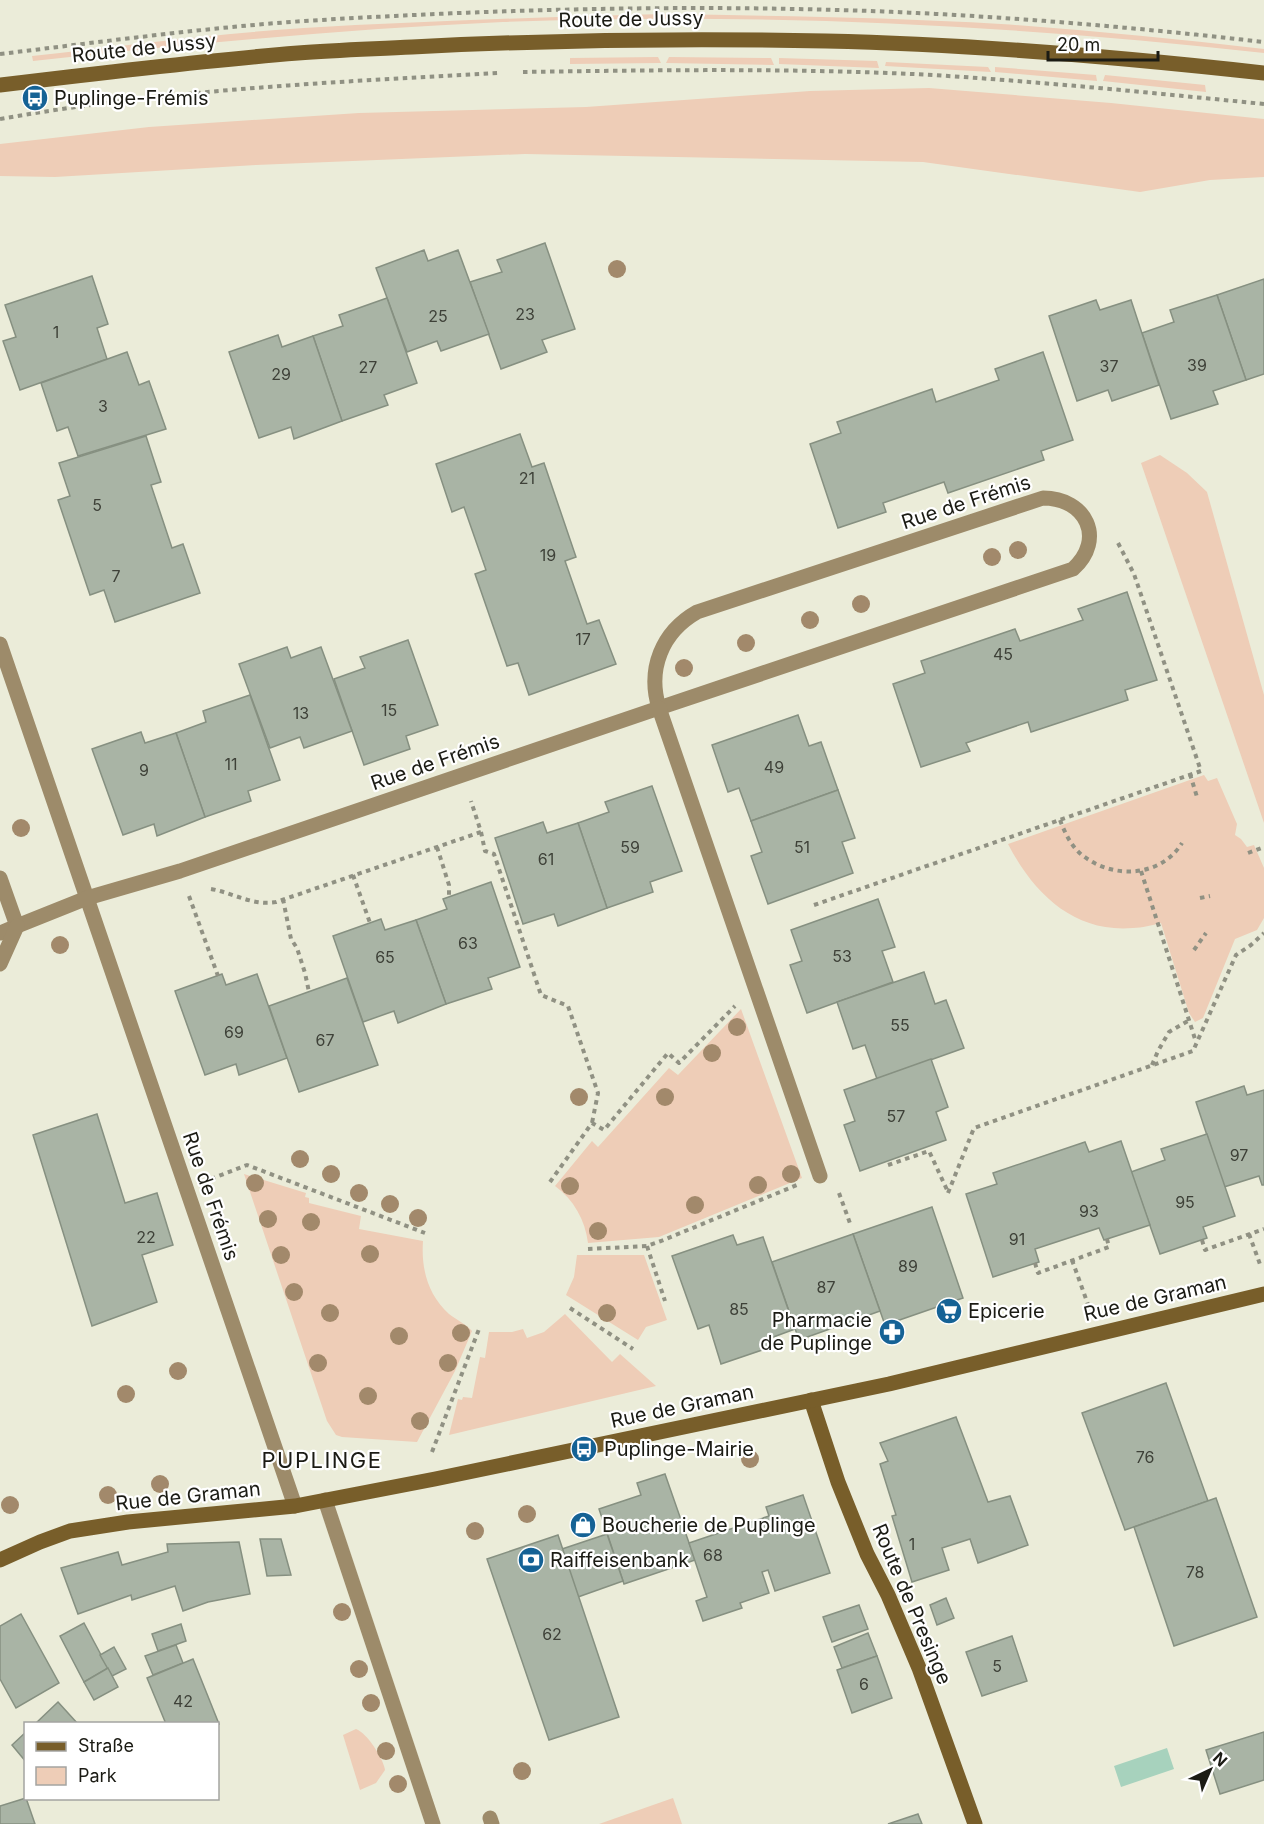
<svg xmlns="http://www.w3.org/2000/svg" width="1264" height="1824" viewBox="0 0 1264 1824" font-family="Inter,sans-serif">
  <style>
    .green { fill: #eecdb7 }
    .water { fill: #a7d2bd }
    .building { fill: #a9b4a5; stroke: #869081; stroke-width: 1.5 }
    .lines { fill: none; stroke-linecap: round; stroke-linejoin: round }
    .path { stroke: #909183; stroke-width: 4; stroke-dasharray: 4.5 4.5; stroke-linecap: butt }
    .lane { stroke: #9d8b6a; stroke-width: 15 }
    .street { stroke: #9d8b6a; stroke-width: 15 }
    .secondary { stroke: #785e2a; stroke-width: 15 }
    .tree { fill: #a2896b }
    .labels { text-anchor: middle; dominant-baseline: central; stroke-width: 4.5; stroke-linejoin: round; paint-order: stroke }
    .number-label { font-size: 16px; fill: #3e4138 }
    .street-label { font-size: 20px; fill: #1b1b14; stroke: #fff }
    .poi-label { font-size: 20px; fill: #1b1b14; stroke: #fff; text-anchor: start }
    .quarter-label { font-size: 22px; letter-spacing: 1.5px; fill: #1b1b14; stroke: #fff }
  </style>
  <rect width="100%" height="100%" fill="#ebecd9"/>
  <g class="green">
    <path d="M664 14C776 16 889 17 1001 24 1089 30 1176 39 1264 49V53C1012 25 756 12 503 22 345 29 189 44 33 61L32 56C122 46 213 34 304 28 424 21 544 17 664 14Z"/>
    <path d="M658 57 661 63 570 64V58Z"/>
    <path d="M669 57 771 58 774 65 666 63Z"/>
    <path d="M779 58 877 61 879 68 779 64Z"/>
    <path d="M886 62 988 67 991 72 885 66Z"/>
    <path d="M995 67 1096 75 1097 81 995 72Z"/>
    <path d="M1105 75 1205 85 1206 92 1103 81Z"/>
    <path d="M929 88 1111 103 1264 119V177L1210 180 1140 192 923 162 525 154 256 165 55 177 0 176V144L149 127 359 113 586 107 810 91Z"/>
    <path d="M1160 455 1187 473 1207 492 1264 695V823L1141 463Z"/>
    <path d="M1204 775 1208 781 1217 778 1237 824 1235 835 1241 839 1247 847 1254 845 1264 868V918L1257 930 1235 939 1203 1018 1195 1022 1189 1013 1161 923C1152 925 1142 928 1133 928 1074 933 1034 894 1008 844Z"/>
    <path d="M741 1009 802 1178 659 1237 588 1243C585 1220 574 1200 555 1186L592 1141 598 1147 669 1068 678 1075Z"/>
    <path d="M244 1174 306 1193 305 1197 309 1198V1203L361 1216 359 1229 423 1241C421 1269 428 1295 449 1314 457 1320 466 1324 472 1331L455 1371 417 1442 342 1437 336 1435 327 1421Z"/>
    <path d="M577 1255H644L667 1320 646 1327 638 1340 566 1295 574 1277Z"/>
    <path d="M565 1314 612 1362 620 1354 656 1386 449 1435 458 1399 462 1400 463 1397 472 1398 480 1357 485 1358 489 1332H512L523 1329 527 1338 544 1332Z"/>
    <path d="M356 1729C367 1733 383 1758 385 1770L376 1783 360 1790 343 1735Z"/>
    <path d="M673 1798 682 1824H599Z"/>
  </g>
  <path class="water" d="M1167 1748 1174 1769 1121 1787 1114 1766Z"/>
  <g class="building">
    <path d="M545 243 575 329 542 340 547 352 501 369 470 282 502 272 497 260Z"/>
    <path d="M424 250 428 261 458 250 489 334 441 351 437 341 407 352 376 268Z"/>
    <path d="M92 276 108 324 97 328 107 359 20 390 3 341 16 337 5 305Z"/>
    <path d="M1264 279V374L1246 380 1217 295Z"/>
    <path d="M1217 295 1246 380 1213 391 1218 404 1171 419 1142 333 1174 322 1170 310Z"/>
    <path d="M387 298 417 383 384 395 388 405 342 421 313 336 343 326 339 315Z"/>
    <path d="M1096 300 1100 310 1131 300 1159 385 1112 401 1108 390 1077 401 1049 316Z"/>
    <path d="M278 335 282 347 313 336 342 421 294 439 291 427 259 438 229 352Z"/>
    <path d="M127 352 139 385 149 381 166 429 78 456 68 427 57 431 41 383Z"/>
    <path d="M1043 352 1073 440 1041 451 1044 460 948 493 944 482 883 503 886 512 838 528 810 444 841 433 837 422 932 389 936 402 999 380 995 369Z"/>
    <path d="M520 434 532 467 544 463 576 557 565 561 587 624 599 620 616 664 529 695 518 663 507 666 475 574 486 570 464 507 452 512 436 464Z"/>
    <path d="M146 436 161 482 151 485 172 548 183 544 200 593 115 622 104 590 90 595 58 500 70 496 59 463Z"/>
    <path d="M1127 592 1157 680 1125 690 1128 700 1031 732 1028 722 966 743 970 751 921 767 893 684 925 673 921 661 1015 629 1020 641 1083 620 1078 609Z"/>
    <path d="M408 640 438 725 406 736 410 749 364 765 334 679 365 668 360 657Z"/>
    <path d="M287 647 291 658 321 647 352 731 304 748 300 737 270 748 239 664Z"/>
    <path d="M250 695 280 780 248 791 251 801 205 817 176 733 206 722 203 711Z"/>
    <path d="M798 715 809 746 821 742 838 790 751 821 739 788 728 792 712 745Z"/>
    <path d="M141 732 145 743 176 733 205 817 157 836 154 824 123 835 92 749Z"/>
    <path d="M652 786 682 871 650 882 653 892 607 908 578 823 609 812 605 802Z"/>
    <path d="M838 790 855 838 842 842 853 873 768 904 751 856 762 852 751 821Z"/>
    <path d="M543 822 547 833 578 823 607 908 558 926 554 914 523 924 495 838Z"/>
    <path d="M491 882 520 967 488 978 492 989 446 1004 416 920 447 909 443 899Z"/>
    <path d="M878 899 895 947 882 951 893 982 807 1013 790 965 802 961 791 930Z"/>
    <path d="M381 919 385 930 416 920 446 1004 398 1023 394 1011 363 1022 333 936Z"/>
    <path d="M924 972 935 1004 946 1000 964 1048 877 1079 865 1045 853 1049 837 1002Z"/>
    <path d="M222 974 226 985 257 974 287 1058 239 1075 236 1064 205 1075 175 991Z"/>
    <path d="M347 978 378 1065 299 1092 269 1006Z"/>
    <path d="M931 1059 948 1107 936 1112 946 1140 860 1171 844 1125 855 1121 844 1090Z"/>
    <path d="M1244 1086 1247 1095 1264 1090V1185H1262L1259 1176 1224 1187 1196 1102Z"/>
    <path d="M97 1114 125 1203 157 1193 173 1245 142 1255 157 1302 92 1326 33 1135Z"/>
    <path d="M1207 1134 1235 1216 1203 1227 1207 1238 1160 1254 1131 1172 1165 1160 1161 1149Z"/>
    <path d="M1121 1141 1150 1225 1104 1240 1099 1228 1035 1249 1039 1262 993 1277 966 1194 997 1184 993 1173 1085 1142 1089 1152Z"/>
    <path d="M932 1207 963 1298 885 1325 853 1234Z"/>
    <path d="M853 1234 880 1311 799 1340 772 1262Z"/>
    <path d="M733 1235 737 1245 763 1237 795 1329 768 1339 771 1347 721 1364 709 1325 698 1329 672 1256Z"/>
    <path d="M1166 1383 1208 1501 1125 1530 1082 1413Z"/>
    <path d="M956 1417 988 1502 1010 1496 1028 1545 978 1563 970 1539 942 1548 949 1570 912 1582 892 1516 896 1515 880 1464 888 1461 880 1443Z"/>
    <path d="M665 1474 695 1560 624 1584 599 1509 641 1495 637 1483Z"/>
    <path d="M803 1495 830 1573 775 1591 768 1570 762 1572 769 1593 740 1603 742 1608 703 1621 696 1601 707 1597 689 1543 769 1516 766 1507Z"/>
    <path d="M1216 1498 1257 1617 1174 1646 1134 1527Z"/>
    <path d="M607 1534 623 1581 578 1597 562 1549Z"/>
    <path d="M558 1535 619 1717 549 1740 487 1559Z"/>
    <path d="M260 1539H281L291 1575 267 1576Z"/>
    <path d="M239 1542 250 1594 208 1602 183 1611 175 1586 132 1600 131 1595 78 1614 61 1568 118 1552 122 1565 168 1552 167 1544Z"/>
    <path d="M946 1598 954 1618 937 1625 930 1605Z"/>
    <path d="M859 1605 868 1629 832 1642 823 1617Z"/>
    <path d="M21 1614 59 1683 16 1708 0 1679V1626Z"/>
    <path d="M84 1623 108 1668 84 1682 60 1636Z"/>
    <path d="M181 1624 186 1641 158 1651 152 1634Z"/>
    <path d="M868 1633 877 1656 842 1668 834 1647Z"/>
    <path d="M1012 1636 1027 1681 982 1696 966 1652Z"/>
    <path d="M176 1645 183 1663 153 1675 145 1656Z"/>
    <path d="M114 1647 126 1669 112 1676 100 1655Z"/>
    <path d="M877 1656 892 1698 852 1713 837 1670Z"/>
    <path d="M193 1659 219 1724H166L147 1678Z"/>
    <path d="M108 1668 118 1687 94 1700 84 1682Z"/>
    <path d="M58 1702 78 1724H35Z"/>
    <path d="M26 1732V1762L12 1745Z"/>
    <path d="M1264 1732V1780L1220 1794 1206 1750Z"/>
    <path d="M26 1798 35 1824H0V1806Z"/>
    <path d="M918 1814 922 1824H888Z"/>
  </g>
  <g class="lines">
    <g class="path">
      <path d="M0 54C101 42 202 28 304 21 482 10 660 5 839 10 981 14 1123 26 1264 42"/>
      <path d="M523 72C660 70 797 68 933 75 1044 82 1154 93 1264 104"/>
      <path d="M0 119C164 90 332 82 498 73"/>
      <path d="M1190 774 1197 797"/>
      <path d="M1060 820C1065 833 1071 846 1082 855 1113 880 1161 877 1182 843"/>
      <path d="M481 832 485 851 494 854 541 995 568 1006 598 1093 592 1123"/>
      <path d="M437 847 449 885V896"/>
      <path d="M1248 853 1264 847"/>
      <path d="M1141 871 1196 1042"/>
      <path d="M353 875 370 923"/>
      <path d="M211 889C234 893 252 906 276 902L481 832 471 801"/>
      <path d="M189 896 218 976"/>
      <path d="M1200 898 1210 896"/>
      <path d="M283 899 291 939 297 948 305 973 309 992"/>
      <path d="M814 905 1201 771 1134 574 1116 539"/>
      <path d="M1194 950 1206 933"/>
      <path d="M1152 1065 1158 1051 1169 1032 1188 1021"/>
      <path d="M888 1165 929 1151 948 1192"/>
      <path d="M211 1179 247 1165 425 1233"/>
      <path d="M550 1182 592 1123 604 1130 668 1053 679 1063 735 1006"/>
      <path d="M839 1193 851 1226"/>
      <path d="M948 1193 974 1128 1193 1051 1236 955 1251 945 1264 933"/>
      <path d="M1249 1234 1261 1267"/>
      <path d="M1202 1240 1205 1250 1264 1229"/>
      <path d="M647 1246 665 1301"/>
      <path d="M588 1249 647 1246 661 1241 797 1185"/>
      <path d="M1072 1260 1090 1310"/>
      <path d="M1035 1263 1038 1273 1109 1247 1107 1239"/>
      <path d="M570 1308 633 1349"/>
      <path d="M432 1452 479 1329"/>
    </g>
    <g class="lane">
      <path d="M0 933 17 926"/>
      <path d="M325 1500 433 1824"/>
      <path d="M490 1818 492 1824"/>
    </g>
    <g class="street">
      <path d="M1043 498C1086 498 1106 539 1073 569L659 708C647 669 662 632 697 612Z"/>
      <path d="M0 644 295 1506"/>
      <path d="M0 878 17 926 87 898 180 871 659 708 820 1176"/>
      <path d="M0 964 17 926"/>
    </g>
    <g class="secondary">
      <path d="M0 85C99 73 198 61 298 53 336 50 374 49 412 47 550 40 688 38 826 41 972 44 1119 57 1264 73"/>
      <path d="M811 1400 838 1482 867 1554 888 1595 919 1668 975 1824"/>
      <path d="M0 1560 40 1542 70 1531 128 1522 295 1506 435 1479 889 1384 1264 1294"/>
    </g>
  </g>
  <g class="tree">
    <circle cx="617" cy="269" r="9"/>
    <circle cx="1018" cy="550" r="9"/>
    <circle cx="992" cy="557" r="9"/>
    <circle cx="861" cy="604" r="9"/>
    <circle cx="810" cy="620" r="9"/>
    <circle cx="746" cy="643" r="9"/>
    <circle cx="684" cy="668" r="9"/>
    <circle cx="21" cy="828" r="9"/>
    <circle cx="60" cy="945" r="9"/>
    <circle cx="737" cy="1027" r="9"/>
    <circle cx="712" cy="1053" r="9"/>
    <circle cx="579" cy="1097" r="9"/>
    <circle cx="665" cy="1097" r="9"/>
    <circle cx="300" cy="1159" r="9"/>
    <circle cx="331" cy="1174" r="9"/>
    <circle cx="791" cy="1174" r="9"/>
    <circle cx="255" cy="1183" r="9"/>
    <circle cx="758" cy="1185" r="9"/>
    <circle cx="570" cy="1186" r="9"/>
    <circle cx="359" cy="1193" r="9"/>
    <circle cx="390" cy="1204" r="9"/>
    <circle cx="695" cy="1205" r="9"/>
    <circle cx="418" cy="1218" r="9"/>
    <circle cx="268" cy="1219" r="9"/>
    <circle cx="311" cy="1222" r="9"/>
    <circle cx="598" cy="1231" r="9"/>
    <circle cx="370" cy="1254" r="9"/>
    <circle cx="281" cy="1255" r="9"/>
    <circle cx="294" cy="1292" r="9"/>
    <circle cx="330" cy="1313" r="9"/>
    <circle cx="607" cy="1313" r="9"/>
    <circle cx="461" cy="1333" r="9"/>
    <circle cx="399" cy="1336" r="9"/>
    <circle cx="318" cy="1363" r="9"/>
    <circle cx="448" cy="1363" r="9"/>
    <circle cx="178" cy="1371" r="9"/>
    <circle cx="126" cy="1394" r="9"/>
    <circle cx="368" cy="1396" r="9"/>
    <circle cx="420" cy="1421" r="9"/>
    <circle cx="750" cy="1459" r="9"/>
    <circle cx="160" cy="1484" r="9"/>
    <circle cx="108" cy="1495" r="9"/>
    <circle cx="10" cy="1505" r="9"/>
    <circle cx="527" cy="1514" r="9"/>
    <circle cx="475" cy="1531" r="9"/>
    <circle cx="342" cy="1612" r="9"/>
    <circle cx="359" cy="1669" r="9"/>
    <circle cx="371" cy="1703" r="9"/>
    <circle cx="386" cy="1751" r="9"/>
    <circle cx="522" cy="1771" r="9"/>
    <circle cx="398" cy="1784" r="9"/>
  </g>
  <defs>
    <symbol id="bus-disc" viewBox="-11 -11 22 22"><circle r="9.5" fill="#156295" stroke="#fff"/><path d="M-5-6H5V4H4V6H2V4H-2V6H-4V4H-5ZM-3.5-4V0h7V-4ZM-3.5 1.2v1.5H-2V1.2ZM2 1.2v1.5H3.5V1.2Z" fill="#fff"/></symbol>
    <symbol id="supermarket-disc" viewBox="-11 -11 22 22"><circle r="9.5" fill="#156295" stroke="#fff"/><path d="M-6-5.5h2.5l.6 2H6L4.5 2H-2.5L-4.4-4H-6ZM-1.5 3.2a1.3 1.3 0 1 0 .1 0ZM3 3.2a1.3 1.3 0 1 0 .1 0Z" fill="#fff"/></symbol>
    <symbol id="pharmacy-disc" viewBox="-11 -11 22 22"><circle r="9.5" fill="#156295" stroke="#fff"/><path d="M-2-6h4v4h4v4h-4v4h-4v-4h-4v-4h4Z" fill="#fff"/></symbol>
    <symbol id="shop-disc" viewBox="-11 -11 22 22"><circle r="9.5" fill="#156295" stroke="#fff"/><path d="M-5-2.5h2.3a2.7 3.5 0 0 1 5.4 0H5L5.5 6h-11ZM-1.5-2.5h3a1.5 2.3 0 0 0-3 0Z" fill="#fff"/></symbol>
    <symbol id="bank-disc" viewBox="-11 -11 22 22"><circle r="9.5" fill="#156295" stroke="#fff"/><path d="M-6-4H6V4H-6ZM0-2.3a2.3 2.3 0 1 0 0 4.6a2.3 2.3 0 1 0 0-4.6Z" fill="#fff"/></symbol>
  </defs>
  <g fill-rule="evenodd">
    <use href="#bus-disc" x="20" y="83" width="30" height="30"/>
    <use href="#supermarket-disc" x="934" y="1296" width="30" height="30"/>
    <use href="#pharmacy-disc" x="877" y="1317" width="30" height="30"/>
    <use href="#bus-disc" x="569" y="1434" width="30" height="30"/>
    <use href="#shop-disc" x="568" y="1510" width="30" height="30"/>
    <use href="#bank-disc" x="516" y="1545" width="30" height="30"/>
  </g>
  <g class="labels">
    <g class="number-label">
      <text x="525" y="314">23</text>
      <text x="438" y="316">25</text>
      <text x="56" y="332">1</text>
      <text x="1197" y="365">39</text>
      <text x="1109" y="366">37</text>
      <text x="368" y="367">27</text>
      <text x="281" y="374">29</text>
      <text x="103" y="406">3</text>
      <text x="527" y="478">21</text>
      <text x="97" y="505">5</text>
      <text x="548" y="555">19</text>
      <text x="116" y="576">7</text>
      <text x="583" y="639">17</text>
      <text x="1003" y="654">45</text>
      <text x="389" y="710">15</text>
      <text x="301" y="713">13</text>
      <text x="231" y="764">11</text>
      <text x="774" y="767">49</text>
      <text x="144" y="770">9</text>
      <text x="630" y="847">59</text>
      <text x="802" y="847">51</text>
      <text x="546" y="859">61</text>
      <text x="468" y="943">63</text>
      <text x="842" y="956">53</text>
      <text x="385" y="957">65</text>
      <text x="900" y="1025">55</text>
      <text x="234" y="1032">69</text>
      <text x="325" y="1040">67</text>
      <text x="896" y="1116">57</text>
      <text x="1239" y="1155">97</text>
      <text x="1185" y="1202">95</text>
      <text x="1089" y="1211">93</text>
      <text x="146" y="1237">22</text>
      <text x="1017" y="1239">91</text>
      <text x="908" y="1266">89</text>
      <text x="826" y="1287">87</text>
      <text x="739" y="1309">85</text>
      <text x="1145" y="1457">76</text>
      <text x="912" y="1544">1</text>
      <text x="713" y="1555">68</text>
      <text x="1195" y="1572">78</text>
      <text x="552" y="1634">62</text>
      <text x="997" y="1666">5</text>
      <text x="864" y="1684">6</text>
      <text x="183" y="1701">42</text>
    </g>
    <g class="street-label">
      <text transform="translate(631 19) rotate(-1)">Route de Jussy</text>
      <text transform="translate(144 48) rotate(-6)">Route de Jussy</text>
      <text transform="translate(966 502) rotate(-18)">Rue de Frémis</text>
      <text transform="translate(435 762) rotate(-19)">Rue de Frémis</text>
      <text transform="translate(211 1196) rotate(71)">Rue de Frémis</text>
      <text transform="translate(1155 1298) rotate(-13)">Rue de Graman</text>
      <text transform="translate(682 1406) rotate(-12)">Rue de Graman</text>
      <text transform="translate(188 1496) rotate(-6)">Rue de Graman</text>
      <text transform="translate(912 1604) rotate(67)">Route de Presinge</text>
    </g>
    <g class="poi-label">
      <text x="54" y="98">Puplinge-Frémis</text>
      <text x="968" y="1311">Epicerie</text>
      <text x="872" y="1320" text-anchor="end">Pharmacie<tspan x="872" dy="23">de Puplinge</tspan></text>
      <text x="604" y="1449">Puplinge-Mairie</text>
      <text x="602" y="1525">Boucherie de Puplinge</text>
      <text x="550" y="1560">Raiffeisenbank</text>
    </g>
    <g class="quarter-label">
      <text x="322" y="1460">PUPLINGE</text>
    </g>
  </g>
  <rect x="24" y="1722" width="195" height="78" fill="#ffffff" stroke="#a4a4a1" stroke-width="1.5"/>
  <rect x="36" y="1742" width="30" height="9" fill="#785e2a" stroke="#a4a4a1" stroke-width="1.5"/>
  <text x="78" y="1752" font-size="18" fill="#1b1b14">Straße</text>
  <rect x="36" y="1767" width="30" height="18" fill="#eecdb7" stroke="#a4a4a1" stroke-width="1.5"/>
  <text x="78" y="1782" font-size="18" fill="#1b1b14">Park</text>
  <g transform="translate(1210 1770) rotate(44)" stroke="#ffffff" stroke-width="4.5" paint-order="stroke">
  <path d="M0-4.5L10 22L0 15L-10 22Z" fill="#1b1b14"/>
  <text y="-9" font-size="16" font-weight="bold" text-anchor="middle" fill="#1b1b14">N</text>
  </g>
  <path d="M1048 51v9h110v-9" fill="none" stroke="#1b1b14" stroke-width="3"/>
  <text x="1057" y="51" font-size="18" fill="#1b1b14" stroke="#ffffff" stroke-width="4.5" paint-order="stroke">20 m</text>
</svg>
